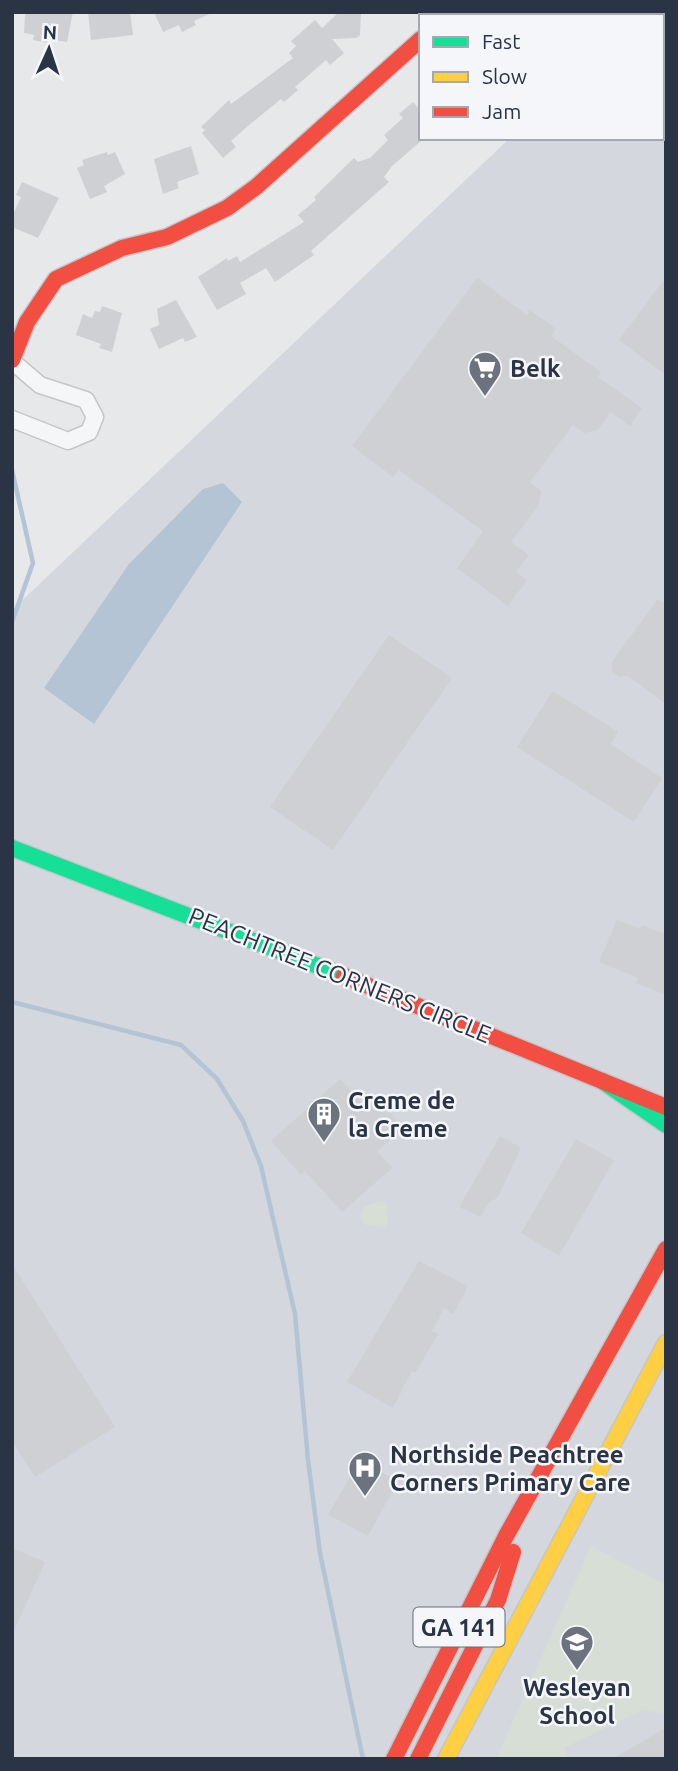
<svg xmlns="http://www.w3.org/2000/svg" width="678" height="1771" viewBox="0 0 678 1771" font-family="Ubuntu,sans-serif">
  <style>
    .built { fill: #d4d7dd }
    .green { fill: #d6ded6 }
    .water { fill: #b4c4d5 }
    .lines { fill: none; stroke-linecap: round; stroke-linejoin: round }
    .stream { stroke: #b4c4d5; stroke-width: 4.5 }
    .building { fill: #ced0d3 }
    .street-casing { stroke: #c4c6c8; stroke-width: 19 }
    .fast-casing { stroke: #c4c6c8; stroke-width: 19 }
    .slow-casing { stroke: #c4c6c8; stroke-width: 19 }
    .jam-casing { stroke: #c4c6c8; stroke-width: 19 }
    .street { stroke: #f5f6f7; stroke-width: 16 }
    .fast { stroke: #16e098; stroke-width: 16 }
    .slow { stroke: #ffcf43; stroke-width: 16 }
    .jam { stroke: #f24e42; stroke-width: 16 }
    .labels { text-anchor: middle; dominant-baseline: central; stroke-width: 5; stroke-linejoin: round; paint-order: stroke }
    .shield { fill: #f4f6f9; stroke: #676e7b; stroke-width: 2 }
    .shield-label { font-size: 23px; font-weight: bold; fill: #2b3445 }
    .poi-label { font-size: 24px; font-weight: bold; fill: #2b3445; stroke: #f4f6f9; text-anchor: start }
    .street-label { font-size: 24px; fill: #2b3445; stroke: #f4f6f9 }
  </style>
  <rect width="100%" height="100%" fill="#e6e8ea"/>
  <path class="built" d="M643 12H666V1759H12V610L510 138H662V16H640Z"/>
  <g class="green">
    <path d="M380 1201 386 1203 388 1222 385 1227 365 1225 360 1216 365 1206Z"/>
    <path d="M591 1546 666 1585V1714L643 1710 564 1748 569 1759H496Z"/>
  </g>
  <path class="water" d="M223 483 242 502 94 724 44 688 129 564 203 489Z"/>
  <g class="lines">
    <g class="stream">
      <path d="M12 470 33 563 12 622"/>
      <path d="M12 1002 181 1045 217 1079 243 1121 261 1166 295 1314 308 1460 320 1553 363 1759"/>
    </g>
  </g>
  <g class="building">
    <path d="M29 12H73L67 42 49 39 48 43 33 40 34 35 24 33 25 15Z"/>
    <path d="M88 12H130L133 35 91 40Z"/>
    <path d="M154 12H214L194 21 196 25 182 32 179 25 163 32Z"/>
    <path d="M339 12H361L360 35 356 38 332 39 344 53 330 65 326 60 295 87 298 90 284 102 281 99 249 125 231 141 236 147 223 158 202 133 205 130 201 127 229 100 231 104 293 58 289 53 296 46 291 41 315 20 322 28Z"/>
    <path d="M413 102 421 111V141L392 166 384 177 389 182 311 251 314 255 275 282 266 268 240 283 246 294 217 310 198 277 227 258 228 261 237 256 240 262 304 222 298 215 316 200 314 197 354 158 358 162 370 158 388 140 384 135 403 118 399 114Z"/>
    <path d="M191 146 199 174 177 182 179 188 163 194 154 159Z"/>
    <path d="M107 152 108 155 115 152 125 174 104 186 107 192 90 199 77 168 84 165 82 160Z"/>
    <path d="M22 182 59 198 38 238 12 227V217L21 197 16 195Z"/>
    <path d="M666 277V375L619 340Z"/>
    <path d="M477 278 527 315 530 310 556 329 551 336 601 372 598 377 642 408 630 426 610 412 598 430 584 433 573 425 530 482 541 491 539 505 511 542 529 555 516 572 527 580 508 606 457 568 483 531 399 470 393 477 352 446Z"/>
    <path d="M176 300 197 337 185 342 183 338 159 349 150 329 159 325 157 309Z"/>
    <path d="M102 306 122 313 112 352 99 348 101 344 76 335 83 314 92 318 95 311 100 312Z"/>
    <path d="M657 600 666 604V704L628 676 620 677 612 672V662Z"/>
    <path d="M389 635 452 678 333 850 270 807Z"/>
    <path d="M553 691 618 732 610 744 662 778 634 822 517 747Z"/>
    <path d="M617 920 640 929 642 925 666 934V995L636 983 638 978 599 962Z"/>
    <path d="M340 1079 362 1103 376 1099 395 1106 389 1112 404 1128 377 1151 392 1168 342 1212 305 1171 301 1175 271 1141Z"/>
    <path d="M500 1136 521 1148 498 1197 489 1203 480 1217 459 1207Z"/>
    <path d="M576 1139 614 1160 559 1256 521 1233Z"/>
    <path d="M419 1261 468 1286 453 1314 444 1308 432 1331 438 1334 415 1373 412 1371 393 1408 347 1382Z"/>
    <path d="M12 1264 115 1427 35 1477 12 1441Z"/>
    <path d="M360 1460 398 1481 368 1536 328 1515Z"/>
    <path d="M12 1548 45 1562 12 1635Z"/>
    <path d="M666 1728V1759H612Z"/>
  </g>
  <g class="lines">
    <defs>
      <g id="street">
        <path d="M443 16 446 12"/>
        <path d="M12 361 40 385 86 400 95 417 89 432 68 441 12 419"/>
      </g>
      <g id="fast">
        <path d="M12 848 344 976"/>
        <path d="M602 1081 666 1125"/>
      </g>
      <path id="slow" d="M446 1759 666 1343"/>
      <g id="jam">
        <path d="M12 360 27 322 56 279 122 248 167 237 227 208 256 187 421 39"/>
        <path d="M344 976 666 1107"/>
        <path d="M394 1759 506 1536 666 1249"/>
        <path d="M418 1759 498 1600 513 1552"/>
      </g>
    </defs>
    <use href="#street" class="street-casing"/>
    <use href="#fast" class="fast-casing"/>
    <use href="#slow" class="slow-casing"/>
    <use href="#jam" class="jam-casing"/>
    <use href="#street" class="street"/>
    <use href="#fast" class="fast"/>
    <use href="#slow" class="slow"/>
    <use href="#jam" class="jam"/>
  </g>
  <defs>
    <symbol id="supermarket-pin" viewBox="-11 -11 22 30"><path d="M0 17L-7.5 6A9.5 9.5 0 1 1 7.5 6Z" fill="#6c737f" stroke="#f4f6f9"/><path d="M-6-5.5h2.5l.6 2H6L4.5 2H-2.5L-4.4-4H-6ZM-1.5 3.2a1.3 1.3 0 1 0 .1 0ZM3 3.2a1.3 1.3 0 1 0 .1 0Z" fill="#fff"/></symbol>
    <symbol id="building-pin" viewBox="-11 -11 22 30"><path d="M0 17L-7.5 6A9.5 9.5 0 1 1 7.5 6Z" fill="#6c737f" stroke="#f4f6f9"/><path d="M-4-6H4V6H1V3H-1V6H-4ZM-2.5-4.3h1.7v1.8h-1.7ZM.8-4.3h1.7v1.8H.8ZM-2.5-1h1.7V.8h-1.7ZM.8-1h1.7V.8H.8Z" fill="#fff"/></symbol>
    <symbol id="hospital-pin" viewBox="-11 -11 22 30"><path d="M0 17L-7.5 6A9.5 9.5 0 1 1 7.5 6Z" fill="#6c737f" stroke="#f4f6f9"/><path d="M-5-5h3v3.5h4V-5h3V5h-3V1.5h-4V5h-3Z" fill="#fff"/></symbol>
    <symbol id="school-pin" viewBox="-11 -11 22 30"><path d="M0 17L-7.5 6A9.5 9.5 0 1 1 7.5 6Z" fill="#6c737f" stroke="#f4f6f9"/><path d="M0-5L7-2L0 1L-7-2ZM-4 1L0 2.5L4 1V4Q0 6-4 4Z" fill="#fff"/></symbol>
  </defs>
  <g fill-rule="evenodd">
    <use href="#supermarket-pin" x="466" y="349" width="38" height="52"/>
    <use href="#building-pin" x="305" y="1095" width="38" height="52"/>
    <use href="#hospital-pin" x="346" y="1449" width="38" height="52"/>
    <use href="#school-pin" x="558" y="1623" width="38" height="52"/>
  </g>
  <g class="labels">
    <rect class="shield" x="413.5" y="1607.5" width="91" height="39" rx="5"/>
    <g class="shield-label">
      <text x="459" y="1627">GA 141</text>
    </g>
    <g class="poi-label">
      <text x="510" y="368">Belk</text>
      <text x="348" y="1100">Creme de<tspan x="348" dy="28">la Creme</tspan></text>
      <text x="390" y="1454">Northside Peachtree<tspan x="390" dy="28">Corners Primary Care</tspan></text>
      <text x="577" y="1687" text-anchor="middle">Wesleyan<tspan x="577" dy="28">School</tspan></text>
    </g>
    <g class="street-label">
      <text transform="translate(340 975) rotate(22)">PEACHTREE CORNERS CIRCLE</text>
    </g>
  </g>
  <rect width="678" height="1771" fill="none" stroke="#2b3445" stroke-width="28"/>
  <rect x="419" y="14" width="245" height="126" fill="#f4f6f9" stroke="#a4a8b1" stroke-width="2"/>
  <rect x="433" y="37" width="35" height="10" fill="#16e098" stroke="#a4a8b1" stroke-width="2"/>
  <text x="482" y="49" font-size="21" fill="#2b3445">Fast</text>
  <rect x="433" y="72" width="35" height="10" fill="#ffcf43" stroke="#a4a8b1" stroke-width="2"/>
  <text x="482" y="84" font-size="21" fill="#2b3445">Slow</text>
  <rect x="433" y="107" width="35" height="10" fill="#f24e42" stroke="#a4a8b1" stroke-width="2"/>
  <text x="482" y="119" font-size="21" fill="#2b3445">Jam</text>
  <g transform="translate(49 49) rotate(3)" stroke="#f4f6f9" stroke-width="5" paint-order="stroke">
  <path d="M0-5L12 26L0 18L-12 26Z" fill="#2b3445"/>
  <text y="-10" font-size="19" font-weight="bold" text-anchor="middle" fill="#2b3445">N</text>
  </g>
</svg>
